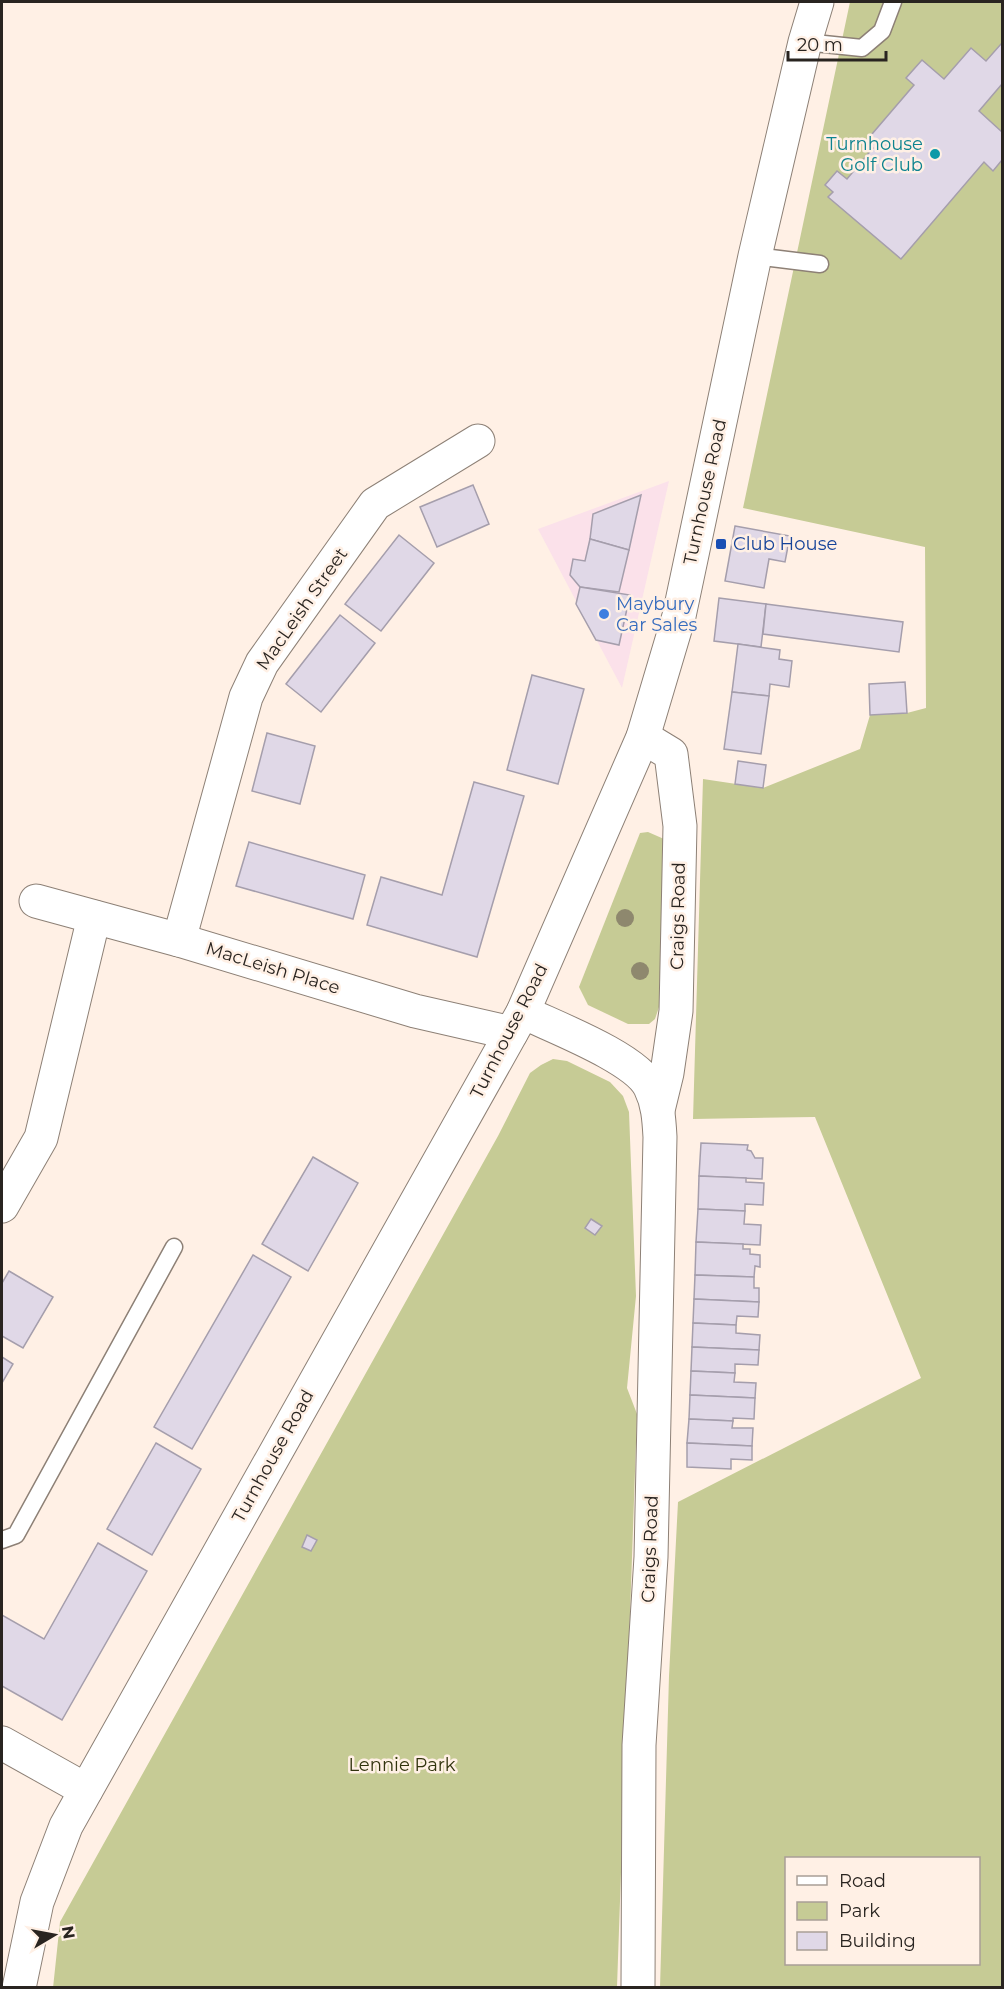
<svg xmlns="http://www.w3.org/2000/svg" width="1004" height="1989" viewBox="0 0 1004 1989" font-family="Montserrat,sans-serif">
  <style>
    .commercial { fill: #fbe1ea }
    .green { fill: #c6cb95; fill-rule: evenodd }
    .building { fill: #e0d8e7; stroke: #a59eac; stroke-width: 1.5 }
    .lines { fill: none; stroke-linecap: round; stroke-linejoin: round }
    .service-casing { stroke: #8d8076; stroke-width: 19 }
    .minor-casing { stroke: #8d8076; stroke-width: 35 }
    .tertiary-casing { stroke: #8d8076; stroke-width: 35 }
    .service { stroke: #fff; stroke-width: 16 }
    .minor { stroke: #fff; stroke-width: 33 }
    .tertiary { stroke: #fff; stroke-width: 33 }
    .tree { fill: #8e886e }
    .culture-dot { fill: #0f9aa8; stroke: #fff0e5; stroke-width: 2 }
    .transit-dot { fill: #1a4fb4; stroke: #fff0e5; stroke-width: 2 }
    .shop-dot { fill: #3f7fe0; stroke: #fff0e5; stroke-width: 2 }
    .labels { text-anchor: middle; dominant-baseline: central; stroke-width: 5; stroke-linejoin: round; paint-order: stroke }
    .culture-label { font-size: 18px; fill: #0d838f; stroke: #fff0e5; text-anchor: end }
    .street-label { font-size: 18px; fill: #292420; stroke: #fff0e5 }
    .transit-label { font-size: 18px; fill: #164399; stroke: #fff0e5; text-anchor: start }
    .shop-label { font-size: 18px; fill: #366cbe; stroke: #fff0e5; text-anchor: start }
    .park-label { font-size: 18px; fill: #31330d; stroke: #fff0e5 }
  </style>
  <rect width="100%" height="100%" fill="#fff0e5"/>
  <path class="commercial" d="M669 481 622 688 538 529Z"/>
  <g class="green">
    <path d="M850 2H1002V1987L660 1988 669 1676 678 1502 921 1378 815 1117 693 1119 703 779 763 788 860 749 870 715 907 713 926 708 925 547 743 508ZM786 1858H978V1964H786Z"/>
    <path d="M648 832 664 839 659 1007 655 1019 649 1024H628L588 1005 579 987 640 833Z"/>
    <path d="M553 1059 567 1061 610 1082 623 1096 629 1112 636 1296 627 1388 637 1414 617 1987 53 1988 60 1922 498 1136 530 1073 541 1065Z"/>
  </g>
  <g class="building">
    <path d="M1001 44 1002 45V84L979 111 1002 132V160L993 171 984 162 901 259 828 197 833 192 825 185 837 171 847 179 873 148 866 141 914 85 906 78 922 60 944 79 971 48 986 61Z"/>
    <path d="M473 485 489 524 437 547 420 507Z"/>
    <path d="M641 495 629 550 590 539 593 514Z"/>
    <path d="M735 526 790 536 785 562 769 559 764 588 725 581Z"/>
    <path d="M399 535 434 563 381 631 345 604Z"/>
    <path d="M590 539 629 550 619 592 580 587 570 575 573 559 585 561Z"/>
    <path d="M580 587 630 595 619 645 596 640 576 604Z"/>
    <path d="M719 598 766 604 761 647 714 641Z"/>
    <path d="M766 604 903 622 899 652 763 634Z"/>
    <path d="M340 615 375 643 321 712 286 684Z"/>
    <path d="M738 644 780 650 779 659 792 661 789 687 770 684 769 696 732 692Z"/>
    <path d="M532 675 584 689 558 784 507 770Z"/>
    <path d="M905 682 907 713 870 715 869 684Z"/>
    <path d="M732 692 769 696 761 754 724 749Z"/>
    <path d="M267 733 315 746 300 804 252 791Z"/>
    <path d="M738 761 766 765 763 788 735 784Z"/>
    <path d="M474 782 524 796 477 957 367 925 381 877 442 895Z"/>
    <path d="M249 842 365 875 353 919 236 886Z"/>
    <path d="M701 1143 748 1145 747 1150 751 1151 755 1158H763L762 1179 699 1176Z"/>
    <path d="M313 1157 358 1183 308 1271 262 1244Z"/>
    <path d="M699 1176 746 1178V1182L764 1183 763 1205 745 1204V1211L698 1209Z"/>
    <path d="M698 1209 745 1211 744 1224 761 1225 760 1245 696 1242Z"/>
    <path d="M591 1219 602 1226 595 1235 585 1228Z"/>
    <path d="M696 1242 743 1244V1249H750V1254L760 1255V1267L755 1266 754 1277 695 1275Z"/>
    <path d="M253 1255 291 1277 192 1449 154 1427Z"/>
    <path d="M9 1271 53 1297 23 1348 2 1336V1283Z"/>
    <path d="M695 1275 754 1277V1288H759V1302L694 1299Z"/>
    <path d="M694 1299 759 1302 758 1317 737 1316 736 1325 693 1323Z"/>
    <path d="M693 1323 736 1325V1333L760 1335 759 1350 692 1347Z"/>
    <path d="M692 1347 759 1350 758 1365 735 1364V1373L691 1371Z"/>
    <path d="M2 1357 13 1364 2 1383Z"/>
    <path d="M691 1371 735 1373 734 1382 756 1383 755 1398 690 1395Z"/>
    <path d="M690 1395 755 1398 754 1419 733 1418V1421L689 1419Z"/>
    <path d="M689 1419 733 1421 732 1428H753L752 1446 687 1443Z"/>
    <path d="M156 1443 201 1469 152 1555 107 1529Z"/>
    <path d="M687 1443 752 1446V1460L731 1459V1469L687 1467Z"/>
    <path d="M307 1535 317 1540 311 1551 302 1547Z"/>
    <path d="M98 1543 147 1571 62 1720 2 1686V1615L44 1639Z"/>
  </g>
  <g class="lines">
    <defs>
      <g id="service">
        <path d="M805 42 862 48 882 31 893 2"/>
        <path d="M755 256 820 264"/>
        <path d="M2 1540 16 1535 174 1247"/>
      </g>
      <g id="minor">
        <path d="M643 737 671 754 680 826 676 1011 667 1073 658 1110"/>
        <path d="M36 901 179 940 415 1011 511 1033"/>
        <path d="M179 940 246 697 262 663 375 504 478 441"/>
        <path d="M523 1012C554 1027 636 1058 650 1087 658 1103 659 1119 660 1137L651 1557 639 1745 638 1988"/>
        <path d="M2 1206 41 1138 94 917"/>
        <path d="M2 1743 86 1790"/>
      </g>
      <path id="tertiary" d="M19 1988 37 1902 66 1826 523 1012 643 737 679 616 755 256 805 42 817 2"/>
    </defs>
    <use href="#service" class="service-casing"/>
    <use href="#minor" class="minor-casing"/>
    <use href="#tertiary" class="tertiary-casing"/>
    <use href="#service" class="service"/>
    <use href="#minor" class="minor"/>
    <use href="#tertiary" class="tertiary"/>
  </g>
  <g class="tree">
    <circle cx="625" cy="918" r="9"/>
    <circle cx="640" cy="971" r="9"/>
  </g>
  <circle class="culture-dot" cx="935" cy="154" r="6"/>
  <rect class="transit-dot" x="715" y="538" width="12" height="12" rx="3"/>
  <circle class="shop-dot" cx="604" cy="614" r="6"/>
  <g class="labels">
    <g class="culture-label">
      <text x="923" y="144">Turnhouse<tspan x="923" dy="21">Golf Club</tspan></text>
    </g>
    <g class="street-label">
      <text transform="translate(705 492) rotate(-78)">Turnhouse Road</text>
      <text transform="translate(302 609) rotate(-55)">MacLeish Street</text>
      <text transform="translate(678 916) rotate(-89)">Craigs Road</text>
      <text transform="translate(273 968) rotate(17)">MacLeish Place</text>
      <text transform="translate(509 1031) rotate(-63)">Turnhouse Road</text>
      <text transform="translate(273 1456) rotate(-61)">Turnhouse Road</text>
      <text transform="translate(650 1549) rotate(-88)">Craigs Road</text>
    </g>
    <g class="transit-label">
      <text x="733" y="544">Club House</text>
    </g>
    <g class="shop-label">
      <text x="616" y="604">Maybury<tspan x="616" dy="21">Car Sales</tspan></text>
    </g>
    <g class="park-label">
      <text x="402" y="1765">Lennie Park</text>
    </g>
  </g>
  <rect width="1004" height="1989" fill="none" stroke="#292420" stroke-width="6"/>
  <rect x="785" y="1857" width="195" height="108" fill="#fff0e5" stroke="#a99e96" stroke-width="1.5"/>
  <rect x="797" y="1876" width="30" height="9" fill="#ffffff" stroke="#a99e96" stroke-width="1.5"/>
  <text x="839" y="1887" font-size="18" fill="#292420">Road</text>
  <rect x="797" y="1902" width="30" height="18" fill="#c6cb95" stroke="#a99e96" stroke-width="1.5"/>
  <text x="839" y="1917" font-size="18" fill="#292420">Park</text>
  <rect x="797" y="1932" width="30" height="18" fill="#e0d8e7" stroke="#a99e96" stroke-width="1.5"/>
  <text x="839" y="1947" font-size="18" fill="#292420">Building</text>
  <g transform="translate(54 1935) rotate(80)" stroke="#fff0e5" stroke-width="4.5" paint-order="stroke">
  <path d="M0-4.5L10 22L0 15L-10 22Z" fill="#292420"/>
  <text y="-9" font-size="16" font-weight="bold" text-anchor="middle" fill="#292420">N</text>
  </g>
  <path d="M788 51v9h98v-9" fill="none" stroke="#292420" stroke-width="3"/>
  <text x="797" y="51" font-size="18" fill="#292420" stroke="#fff0e5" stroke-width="4.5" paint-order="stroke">20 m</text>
</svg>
